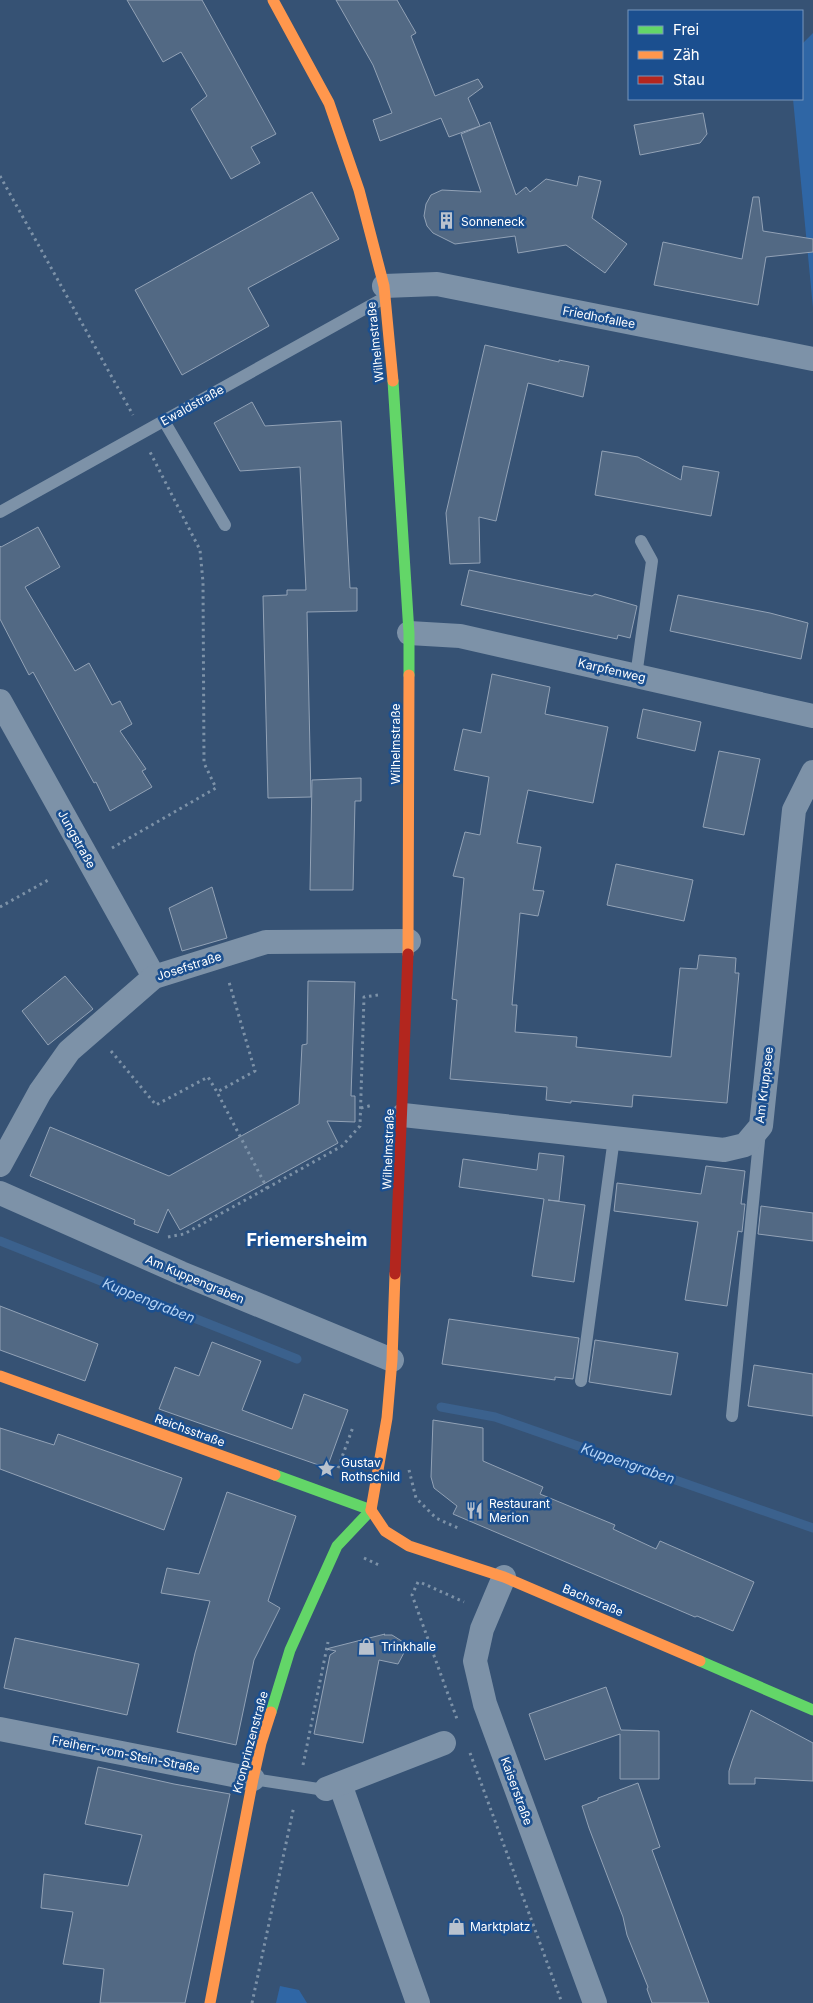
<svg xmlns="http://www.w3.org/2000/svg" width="813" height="2003" viewBox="0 0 813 2003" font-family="Inter,sans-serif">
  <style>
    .green { fill: #2f66a5 }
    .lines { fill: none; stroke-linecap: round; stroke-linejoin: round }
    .stream { stroke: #3b618d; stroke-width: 9 }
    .building { fill: #526984; stroke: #92a2b6 }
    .path { stroke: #7d92a8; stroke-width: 3; stroke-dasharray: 2.5 4; stroke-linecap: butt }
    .lane { stroke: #7d92a8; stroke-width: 12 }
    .street { stroke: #7d92a8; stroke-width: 24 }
    .fast { stroke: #63d668; stroke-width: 11 }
    .slow { stroke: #ff974d; stroke-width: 11 }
    .jam { stroke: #b3261e; stroke-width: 11 }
    .labels { text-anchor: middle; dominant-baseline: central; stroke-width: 5; stroke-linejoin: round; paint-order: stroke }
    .poi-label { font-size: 12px; fill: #fff; stroke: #1b4f8f; text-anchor: start }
    .street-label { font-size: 12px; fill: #fff; stroke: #1b4f8f }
    .water-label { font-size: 14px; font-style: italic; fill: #b5d3f5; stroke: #1b4f8f }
    .district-label { font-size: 18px; font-weight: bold; fill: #fff; stroke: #1b4f8f }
  </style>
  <rect width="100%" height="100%" fill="#365274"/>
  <g class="green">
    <path d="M813 33V308L793 99H802V44Z"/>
    <path d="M280 1986 299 1990 307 2003H276Z"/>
  </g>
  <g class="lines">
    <g class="stream">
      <path d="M0 1241 297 1359"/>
      <path d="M441 1407 495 1417 813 1528"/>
    </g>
  </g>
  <g class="building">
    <path d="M127 0H202L276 134 251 147 260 163 231 179 191 109 207 96 181 52 163 62Z"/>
    <path d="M336 0H397L416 33 411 36 435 96 478 79 483 87 468 98 480 126 449 137 441 118 380 141 373 120 392 113 373 65Z"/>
    <path d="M703 113 707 134 700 143 640 155 634 125Z"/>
    <path d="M490 122 516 195 526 187 530 192 546 179 577 186 579 176 601 181 592 218 627 244 605 273 566 245 518 253 515 236 455 244 433 233 427 226 424 216 426 204 431 195 442 190 481 192 461 134Z"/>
    <path d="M312 192 339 239 248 288 269 326 182 375 135 290Z"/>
    <path d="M753 197H759L763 231 813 239V252L766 257 758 305 654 285 663 242 742 259Z"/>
    <path d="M485 345 559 362V360L589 366 583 397 528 383 496 521 479 517 480 563 450 564 446 513Z"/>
    <path d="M252 402 265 426 341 421 350 588H357V611L307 612 311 797 268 798 263 596 287 595V590H306L300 467 240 471 214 423Z"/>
    <path d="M602 451 638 457 681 480 683 466 719 472 711 516 595 495Z"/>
    <path d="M38 527 60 567 25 587 75 671 89 663 112 705 120 701 132 724 120 731 146 769 142 771 152 787 110 811 96 782 94 783 33 672 29 675 0 619V546L1 547Z"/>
    <path d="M469 570 592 596 595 594 637 606 630 638 618 635 617 639 461 605Z"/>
    <path d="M678 595 770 613 808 623 801 659 670 631Z"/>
    <path d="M492 674 550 687 545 714 608 727 593 803 528 790 517 843 541 847 533 890 544 891 538 916 520 913 512 1005H517L515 1032 577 1037 576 1047 671 1057 680 968 697 969 699 955 736 958 735 973H739L727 1103 633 1095 632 1107 571 1101V1103L546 1100 547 1087 450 1079 457 1000 452 999 464 878 453 876 465 832 480 835 489 777 454 770 463 729 481 733Z"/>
    <path d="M643 709 701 722 695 751 637 738Z"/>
    <path d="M719 751 760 759 744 835 703 827Z"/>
    <path d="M361 778V801H355L353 890H310L312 780Z"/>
    <path d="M616 864 693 880 684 921 607 905Z"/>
    <path d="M212 887 227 938 182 951 169 908Z"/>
    <path d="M65 976 93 1009 48 1045 22 1011Z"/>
    <path d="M308 981 355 982 351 1096H355V1122L327 1121 338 1143 180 1230 168 1209 158 1233 134 1224 135 1220 30 1176 50 1127 169 1176 299 1104 302 1045 307 1044Z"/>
    <path d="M539 1153 564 1156 559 1201 548 1200 585 1205 574 1282 532 1276 544 1199 459 1187 463 1159 537 1170Z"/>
    <path d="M706 1166 745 1171 741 1204H745L742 1232 738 1231 727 1306 685 1300 698 1222 614 1211 617 1183 701 1194Z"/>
    <path d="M761 1206 813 1213V1241L758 1234Z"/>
    <path d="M0 1306 98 1344 85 1381 0 1350Z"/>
    <path d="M449 1319 579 1338 573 1379 555 1377V1380L442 1364Z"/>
    <path d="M595 1340 678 1353 671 1395 589 1382Z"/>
    <path d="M212 1342 261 1361 242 1410 292 1429 304 1394 348 1410 327 1468 159 1409 175 1367 199 1376Z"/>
    <path d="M754 1365 813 1374V1416L748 1406Z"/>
    <path d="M433 1420 483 1428V1461L543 1487 540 1494 615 1525 613 1529 656 1549 660 1541 754 1582 733 1631 697 1616 695 1617 453 1514 457 1506 434 1488 431 1477Z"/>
    <path d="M0 1428 54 1445 58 1434 182 1478 164 1530 0 1469Z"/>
    <path d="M227 1492 296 1516 268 1601 280 1608 254 1660 236 1745 177 1732 195 1653 210 1601 161 1593 167 1568 199 1574Z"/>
    <path d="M385 1634 384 1635H392L408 1645 398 1664 379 1660 363 1743 314 1734 330 1655 336 1651 326 1649Z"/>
    <path d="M15 1638 139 1664 127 1715 4 1688Z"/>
    <path d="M606 1687 621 1730 659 1731V1779H620V1734L545 1760 529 1714Z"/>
    <path d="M751 1710 813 1743V1781L755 1778V1784H729V1771L732 1761Z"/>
    <path d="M98 1767 174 1784 230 1794 185 2003H100L104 1969 63 1964 73 1912 41 1908 44 1874 128 1886 142 1835 85 1824Z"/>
    <path d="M638 1783 660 1847 652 1850 709 2003H652L647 1989 648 1987 627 1935 623 1917 589 1828 582 1806 598 1800V1798Z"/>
  </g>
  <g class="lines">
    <g class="path">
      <path d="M0 176 133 415"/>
      <path d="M112 848 216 788 204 763 203 582 200 550 150 452"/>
      <path d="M0 907 50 879"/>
      <path d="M111 1051 156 1105 208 1077 217 1092 255 1071 229 982"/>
      <path d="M361 1108 373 1105"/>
      <path d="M267 1188 342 1146 360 1126 364 997 378 995"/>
      <path d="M168 1237 184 1234 267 1188 217 1092"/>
      <path d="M338 1468 353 1427"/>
      <path d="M409 1470 416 1498 436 1518 460 1529"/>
      <path d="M364 1558 379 1565"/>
      <path d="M418 1582 412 1595 457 1719"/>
      <path d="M422 1583 464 1602"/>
      <path d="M470 1753 562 2003"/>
      <path d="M303 1765 328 1642"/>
      <path d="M252 2003 294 1806"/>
    </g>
    <g class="lane">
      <path d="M164 421 225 525"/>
      <path d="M0 512 384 298"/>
      <path d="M636 676 652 561 641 541"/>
      <path d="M581 1381 614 1138"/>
      <path d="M732 1416 760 1131"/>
      <path d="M253 1779 325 1790"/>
    </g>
    <g class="street">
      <path d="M384 286 437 284 813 359"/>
      <path d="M409 633 460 636 813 716"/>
      <path d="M0 701 154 977"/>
      <path d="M403 1115 724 1150 745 1145 761 1126 794 810 813 772"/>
      <path d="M0 1165 40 1092 69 1051 154 977 266 942 409 941"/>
      <path d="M0 1193 181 1273 392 1360"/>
      <path d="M504 1577 482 1629 475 1661 485 1704 595 2003"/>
      <path d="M0 1729 253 1779"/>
      <path d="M340 1784 418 2003"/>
      <path d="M326 1789 444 1743"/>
    </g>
    <g class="fast">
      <path d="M393 381 409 633V675"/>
      <path d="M275 1475 371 1510"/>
      <path d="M700 1661 813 1710"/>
      <path d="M271 1712 290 1650 337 1546 371 1510"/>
    </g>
    <g class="slow">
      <path d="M273 0 329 103 359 190 384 286 393 381"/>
      <path d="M408 954 409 675"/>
      <path d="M0 1376 275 1475"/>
      <path d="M371 1510 387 1418 392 1360 395 1274"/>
      <path d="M371 1510 385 1531 409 1546 504 1577 700 1661"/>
      <path d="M210 2003 253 1779 261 1743 271 1712"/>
    </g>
    <path class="jam" d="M395 1274 408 954"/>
  </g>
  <defs>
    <symbol id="building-bare" viewBox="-9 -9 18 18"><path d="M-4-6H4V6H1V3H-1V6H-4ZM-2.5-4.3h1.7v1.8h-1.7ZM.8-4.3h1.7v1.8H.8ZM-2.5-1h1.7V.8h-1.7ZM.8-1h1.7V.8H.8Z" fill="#b9c2ce" stroke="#1b4f8f" stroke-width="2.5" paint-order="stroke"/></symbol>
    <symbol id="sight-bare" viewBox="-9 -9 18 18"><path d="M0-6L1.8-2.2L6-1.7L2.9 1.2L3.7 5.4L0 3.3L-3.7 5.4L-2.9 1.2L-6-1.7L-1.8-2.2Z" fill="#b9c2ce" stroke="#1b4f8f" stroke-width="2.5" paint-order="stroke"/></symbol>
    <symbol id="restaurant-bare" viewBox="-9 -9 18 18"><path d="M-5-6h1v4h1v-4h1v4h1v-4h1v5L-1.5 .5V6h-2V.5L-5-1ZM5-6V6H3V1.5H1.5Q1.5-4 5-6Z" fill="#b9c2ce" stroke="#1b4f8f" stroke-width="2.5" paint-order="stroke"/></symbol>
    <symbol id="shop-bare" viewBox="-9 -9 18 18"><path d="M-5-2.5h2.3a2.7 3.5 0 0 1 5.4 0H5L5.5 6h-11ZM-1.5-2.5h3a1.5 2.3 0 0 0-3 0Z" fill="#b9c2ce" stroke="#1b4f8f" stroke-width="2.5" paint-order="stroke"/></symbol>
  </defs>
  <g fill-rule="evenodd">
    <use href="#building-bare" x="434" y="208" width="25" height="25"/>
    <use href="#sight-bare" x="314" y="1456" width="25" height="25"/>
    <use href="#restaurant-bare" x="462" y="1498" width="25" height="25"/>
    <use href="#shop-bare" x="354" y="1634" width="25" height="25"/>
    <use href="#shop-bare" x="444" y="1914" width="25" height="25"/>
  </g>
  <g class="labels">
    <g class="poi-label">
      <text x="461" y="221">Sonneneck</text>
      <text x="341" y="1462">Gustav<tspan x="341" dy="14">Rothschild</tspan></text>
      <text x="489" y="1503">Restaurant<tspan x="489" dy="14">Merion</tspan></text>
      <text x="381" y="1646">Trinkhalle</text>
      <text x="470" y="1926">Marktplatz</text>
    </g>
    <g class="street-label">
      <text transform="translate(599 317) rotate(11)">Friedhofallee</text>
      <text transform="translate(375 342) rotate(-96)">Wilhelmstraße</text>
      <text transform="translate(192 405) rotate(-29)">Ewaldstraße</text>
      <text transform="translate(612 670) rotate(13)">Karpfenweg</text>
      <text transform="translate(395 744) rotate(-90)">Wilhelmstraße</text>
      <text transform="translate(77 839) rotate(61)">Jungstraße</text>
      <text transform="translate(189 966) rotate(-18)">Josefstraße</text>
      <text transform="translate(764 1085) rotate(-83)">Am Kruppsee</text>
      <text transform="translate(388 1149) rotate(-88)">Wilhelmstraße</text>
      <text transform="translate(195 1279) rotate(23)">Am Kuppengraben</text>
      <text transform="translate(190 1430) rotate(20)">Reichsstraße</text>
      <text transform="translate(593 1600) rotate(23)">Bachstraße</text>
      <text transform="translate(250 1742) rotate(-75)">Kronprinzenstraße</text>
      <text transform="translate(126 1754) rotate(11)">Freiherr-vom-Stein-Straße</text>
      <text transform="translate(517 1791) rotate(70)">Kaiserstraße</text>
    </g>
    <g class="water-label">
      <text transform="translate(149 1300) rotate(22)">Kuppengraben</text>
      <text transform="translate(628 1463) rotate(19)">Kuppengraben</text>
    </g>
    <g class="district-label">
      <text x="307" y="1239">Friemersheim</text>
    </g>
  </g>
  <rect x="628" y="10" width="175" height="90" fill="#1b4f8f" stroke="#7695bc"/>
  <rect x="638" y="26" width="25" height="8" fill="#63d668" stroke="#7695bc"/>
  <text x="673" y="35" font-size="15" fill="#ffffff">Frei</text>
  <rect x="638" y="51" width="25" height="8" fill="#ff974d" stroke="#7695bc"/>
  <text x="673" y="60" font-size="15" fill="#ffffff">Zäh</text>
  <rect x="638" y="76" width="25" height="8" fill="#b3261e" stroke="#7695bc"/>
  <text x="673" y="85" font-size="15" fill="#ffffff">Stau</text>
</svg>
